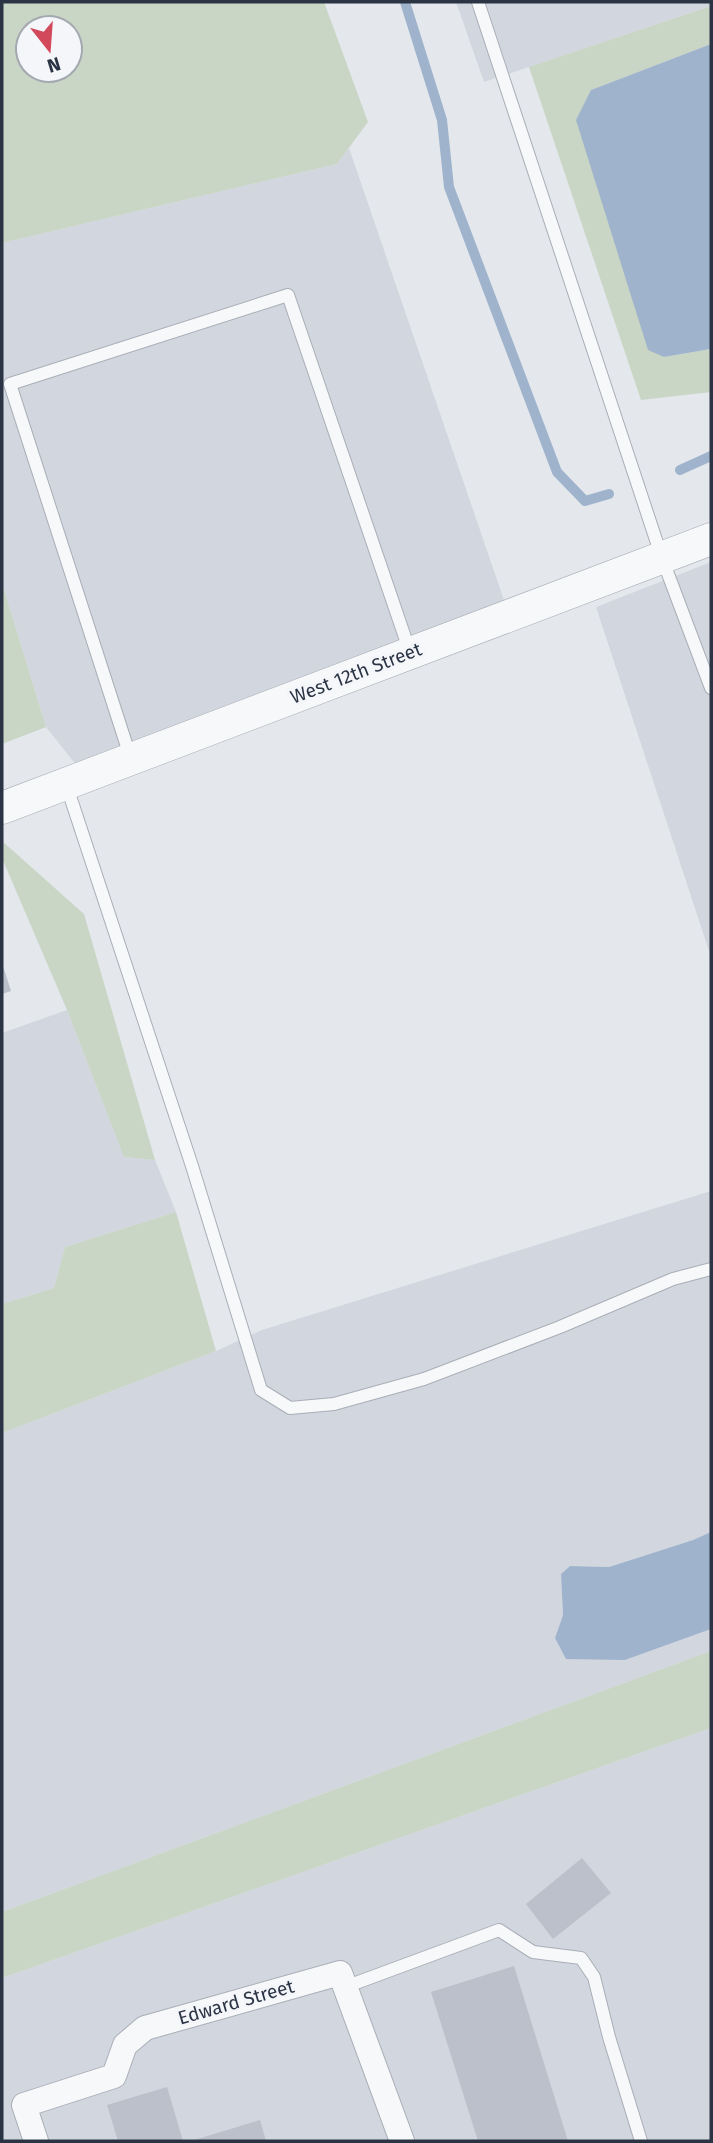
<svg xmlns="http://www.w3.org/2000/svg" width="713" height="2143" viewBox="0 0 713 2143" font-family="'Fira Sans',sans-serif">
  <style>
    .built { fill: #d2d6de }
    .green { fill: #c9d6c5; fill-rule: evenodd }
    .water { fill: #9fb4cc }
    .lines { fill: none; stroke-linecap: round; stroke-linejoin: round }
    .stream { stroke: #9fb4cc; stroke-width: 10 }
    .building { fill: #bbc0ca }
    .service-casing { stroke: #a9aeb7; stroke-width: 14 }
    .minor-casing { stroke: #a9aeb7; stroke-width: 26 }
    .tertiary-casing { stroke: #a9aeb7; stroke-width: 33 }
    .service { stroke: #f7f8fa; stroke-width: 12 }
    .minor { stroke: #f7f8fa; stroke-width: 24 }
    .tertiary { stroke: #f7f8fa; stroke-width: 32 }
    .labels { text-anchor: middle; dominant-baseline: central; stroke-width: 6; stroke-linejoin: round; paint-order: stroke }
    .street-label { font-size: 19px; fill: #2b3445; stroke: #f4f6f9 }
  </style>
  <rect width="100%" height="100%" fill="#e4e7ec"/>
  <g class="built">
    <path d="M456 2H711V6L484 82Z"/>
    <path d="M349 148 505 603 77 766 46 727 2 583V243L337 164Z"/>
    <path d="M711 562V957L596 607Z"/>
    <path d="M67 1010 124 1157 155 1160 176 1212 65 1247 54 1288 2 1304V1033Z"/>
    <path d="M711 1191V1532L693 1540 609 1567 570 1566 561 1574 563 1615 555 1638 625 1660 711 1629V1651L2 1912V1433L216 1351 262 1330Z"/>
    <path d="M711 1728V2141H2V1978Z"/>
  </g>
  <g class="green">
    <path d="M2 2H324L368 122 337 164 2 243ZM28 28H70V70H28Z"/>
    <path d="M711 6V44L591 90 664 357 711 349V392L641 400 529 67Z"/>
    <path d="M2 583 46 727 2 744Z"/>
    <path d="M2 841 84 914 155 1160 124 1157 67 1010 2 858Z"/>
    <path d="M176 1212 216 1351 2 1433V1304L54 1288 65 1247Z"/>
    <path d="M711 1651V1728L2 1978V1912Z"/>
  </g>
  <g class="water">
    <path d="M711 44V349L664 357 648 350 576 120 591 90Z"/>
    <path d="M711 1532V1629L625 1660 566 1659 555 1638 563 1615 561 1574 570 1566 609 1567 693 1540Z"/>
  </g>
  <g class="lines">
    <g class="stream">
      <path d="M405 2 442 120 449 187 557 472 585 501 609 494"/>
      <path d="M680 470 711 456"/>
    </g>
  </g>
  <g class="building">
    <path d="M2 963 11 991 2 994Z"/>
    <path d="M582 1858 611 1893 553 1939 526 1904Z"/>
    <path d="M514 1966 568 2141H478L431 1992Z"/>
    <path d="M167 2087 183 2141H118L107 2105Z"/>
    <path d="M260 2120 266 2141H191Z"/>
  </g>
  <g class="lines">
    <defs>
      <g id="service">
        <path d="M478 2 662 558 711 688"/>
        <path d="M131 759 10 384 288 295 410 652"/>
        <path d="M66 784 192 1166 261 1390 290 1408 334 1404 424 1379 560 1327 673 1279 711 1269"/>
        <path d="M345 1987 499 1930 533 1952 581 1958 594 1977 609 2037 641 2141"/>
      </g>
      <path id="minor" d="M36 2141 24 2105 114 2076 125 2045 145 2028 340 1973 402 2141"/>
      <path id="tertiary" d="M2 808 711 539"/>
    </defs>
    <use href="#service" class="service-casing"/>
    <use href="#minor" class="minor-casing"/>
    <use href="#tertiary" class="tertiary-casing"/>
    <use href="#service" class="service"/>
    <use href="#minor" class="minor"/>
    <use href="#tertiary" class="tertiary"/>
  </g>
  <g class="labels">
    <g class="street-label">
      <text transform="translate(356 673) rotate(-21)">West 12th Street</text>
      <text transform="translate(236 2002) rotate(-16)">Edward Street</text>
    </g>
  </g>
  <rect width="713" height="2143" fill="none" stroke="#2b3445" stroke-width="7"/>
  <g transform="translate(49 49) rotate(163)"><circle r="33" fill="#f4f6f9" stroke="#a4a8b1" stroke-width="2"/>
  <path d="M0-5L12 26L0 18L-12 26Z" fill="#d1495b"/>
  <text y="-10" font-size="19" font-weight="bold" text-anchor="middle" fill="#2b3445">N</text>
  </g>
</svg>
